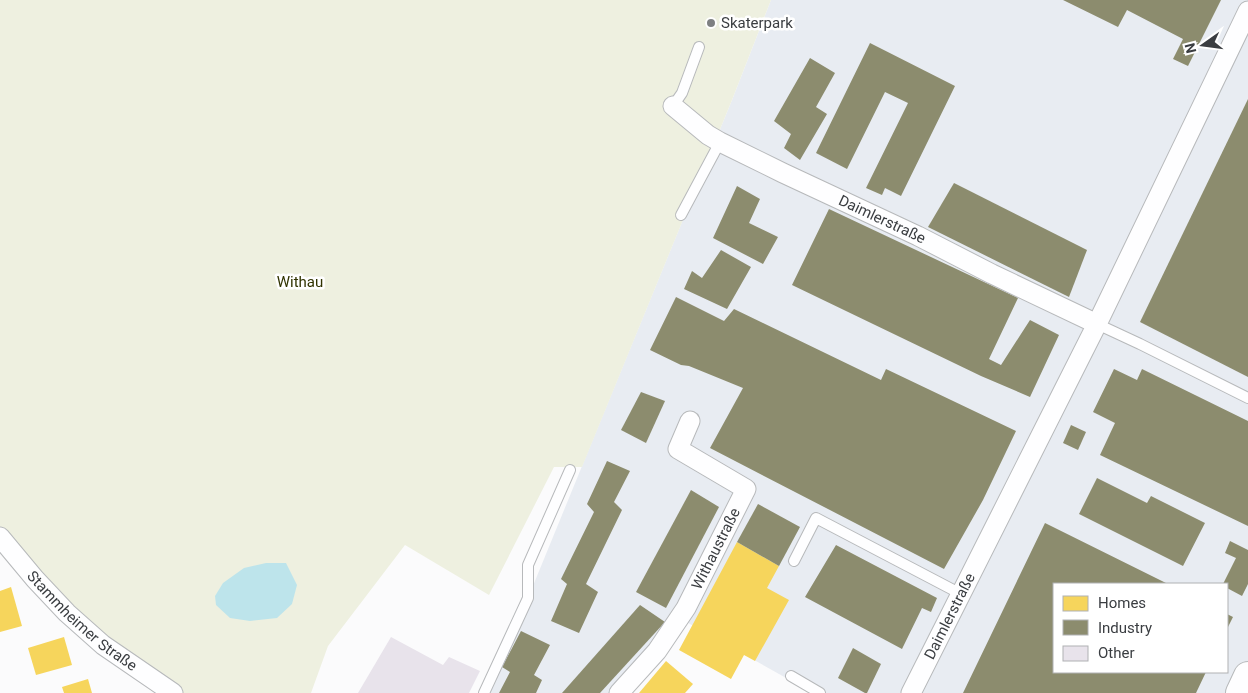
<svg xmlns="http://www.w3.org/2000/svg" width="1248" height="693" viewBox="0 0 1248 693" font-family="Roboto,sans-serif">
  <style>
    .built { fill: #e8ecf2; fill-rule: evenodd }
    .green { fill: #eef0e0 }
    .water { fill: #bde4eb }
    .homes { fill: #f6d55c }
    .industry { fill: #8c8c6e }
    .building { fill: #e8e3eb }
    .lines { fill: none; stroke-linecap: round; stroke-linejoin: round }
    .lane-casing { stroke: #b7b9bb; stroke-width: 12 }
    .street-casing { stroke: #b7b9bb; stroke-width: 21 }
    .secondary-casing { stroke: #b7b9bb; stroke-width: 30 }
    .lane { stroke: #fefeff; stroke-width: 10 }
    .street { stroke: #fefeff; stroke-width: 19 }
    .secondary { stroke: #fefeff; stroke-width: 28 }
    .poi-dot { fill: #7e8082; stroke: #fff; stroke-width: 2 }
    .labels { text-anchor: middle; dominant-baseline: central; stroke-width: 5; stroke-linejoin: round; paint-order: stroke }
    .poi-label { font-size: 15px; fill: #3a3d41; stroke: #fff; text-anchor: start }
    .street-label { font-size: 15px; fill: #3a3d41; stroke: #fff }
    .park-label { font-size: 15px; fill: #303300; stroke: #fff }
  </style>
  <rect width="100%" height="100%" fill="#fbfbfc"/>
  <path class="built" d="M771 0H1248V693H813L681 619 619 693H484L528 598 732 100ZM1054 584H1227V672H1054Z"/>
  <path class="green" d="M0 0H771L732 100 582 467H554L489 595 405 545 328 646 311 693H173L103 645 0 537Z"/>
  <path class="water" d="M266 563H286L297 585 292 604 277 618 250 621 230 618 216 605 215 596 223 583 244 568Z"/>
  <g class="homes">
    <path d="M737 542 779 566 767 588 789 600 755 661 744 655 731 679 679 650Z"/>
    <path d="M11 587 22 626 0 632V591Z"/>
    <path d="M64 637 72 665 36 675 28 648Z"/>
    <path d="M666 661 693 684 685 693H639Z"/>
    <path d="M88 679 92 693H64L62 687Z"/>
  </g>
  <g class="industry">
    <path d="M1063 0H1221L1188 66 1173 59 1183 39 1127 10 1118 27Z"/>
    <path d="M870 43 955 86 901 196 885 188 882 195 866 188 908 103 885 92 847 169 816 153Z"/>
    <path d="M810 58 835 73 816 107 827 114 800 160 784 148 791 134 774 121Z"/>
    <path d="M1248 99V377L1140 322Z"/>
    <path d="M954 183 1087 250 1069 297 928 227Z"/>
    <path d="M737 186 760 199 749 223 778 237 763 264 713 238Z"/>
    <path d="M829 209 1018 298 989 359 1001 365 1030 320 1059 335 1030 397 981 376 792 285Z"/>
    <path d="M721 250 751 267 727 309 684 289 692 271 702 278Z"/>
    <path d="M676 297 724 321 734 309 881 380 886 369 1016 431 983 500 944 569 710 448 743 388 689 366 681 365 650 350Z"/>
    <path d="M1114 369 1137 380 1142 369 1248 421V526L1100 455 1115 423 1093 412Z"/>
    <path d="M641 392 665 401 646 443 621 430Z"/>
    <path d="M1071 425 1086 432 1078 450 1063 443Z"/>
    <path d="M607 461 630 471 614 502 622 510 586 584 598 592 579 633 551 621 567 584 561 579 594 512 587 504Z"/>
    <path d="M1097 478 1147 503 1151 496 1205 523 1183 566 1079 514Z"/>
    <path d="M691 490 719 507 666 608 636 592Z"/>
    <path d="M758 504 800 527 779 566 737 542Z"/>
    <path d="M1045 523 1168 584H1054V672H1206L1196 693H963Z"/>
    <path d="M1230 541 1248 550V584L1242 596 1227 588V584H1223L1236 558 1225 553Z"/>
    <path d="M836 545 937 598 931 612 922 608 902 649 805 597Z"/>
    <path d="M640 605 665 622 600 693H562Z"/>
    <path d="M1227 614 1233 617 1227 629Z"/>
    <path d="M521 631 550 645 534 675 542 680 536 693H499L510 672 502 667Z"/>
    <path d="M853 648 881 664 867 693H865L838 678Z"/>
  </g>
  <path class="building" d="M391 637 443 665 449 657 480 671 469 693H358Z"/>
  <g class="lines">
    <defs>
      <g id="lane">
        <path d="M673 106 682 93 699 47"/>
        <path d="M681 215 720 142"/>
        <path d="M1097 324 1140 344 1248 398"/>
        <path d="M794 561 816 518 961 594"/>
        <path d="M791 676 820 693"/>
        <path d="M484 693 528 598V565L570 470"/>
      </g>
      <g id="street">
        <path id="s1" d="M673 106 708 135 720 142 783 173 918 236 992 274 1097 324"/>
        <path id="s2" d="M0 537 35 579 67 613 103 645 173 693"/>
        <path id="s3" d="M619 693 657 651 686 608 746 489 678 449 690 421"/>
        <path id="s4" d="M911 693 1097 324 1248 11"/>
      </g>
      <path id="secondary" d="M1240 693 1248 676"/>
    </defs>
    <use href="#lane" class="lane-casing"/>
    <use href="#street" class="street-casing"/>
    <use href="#secondary" class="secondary-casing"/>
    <use href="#lane" class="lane"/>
    <use href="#street" class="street"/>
    <use href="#secondary" class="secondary"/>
  </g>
  <circle class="poi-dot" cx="711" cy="23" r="5"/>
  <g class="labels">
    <g class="poi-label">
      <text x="721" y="23">Skaterpark</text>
    </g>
    <g class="street-label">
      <text stroke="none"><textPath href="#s1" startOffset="239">Daimlerstraße</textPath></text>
      <text stroke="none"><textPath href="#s3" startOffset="175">Withaustraße</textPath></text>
      <text stroke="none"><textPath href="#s4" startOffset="86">Daimlerstraße</textPath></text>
      <text stroke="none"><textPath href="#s2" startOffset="118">Stammheimer Straße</textPath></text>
    </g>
    <g class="park-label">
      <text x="300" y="282">Withau</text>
    </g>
  </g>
  <rect x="1053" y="583" width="175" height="90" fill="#ffffff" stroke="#b0b1b3"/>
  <rect x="1063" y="596" width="25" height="15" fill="#f6d55c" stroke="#b0b1b3"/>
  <text x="1098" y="608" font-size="15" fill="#3a3d41">Homes</text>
  <rect x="1063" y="620" width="25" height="15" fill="#8c8c6e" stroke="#b0b1b3"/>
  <text x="1098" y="633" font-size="15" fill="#3a3d41">Industry</text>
  <rect x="1063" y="646" width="25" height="15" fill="#e8e3eb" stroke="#b0b1b3"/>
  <text x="1098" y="658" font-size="15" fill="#3a3d41">Other</text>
  <g transform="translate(1203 45) rotate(256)" stroke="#ffffff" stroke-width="4" paint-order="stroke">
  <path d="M0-4L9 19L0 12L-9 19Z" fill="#3a3d41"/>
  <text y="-8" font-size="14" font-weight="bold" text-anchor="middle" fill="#3a3d41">N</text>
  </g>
</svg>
